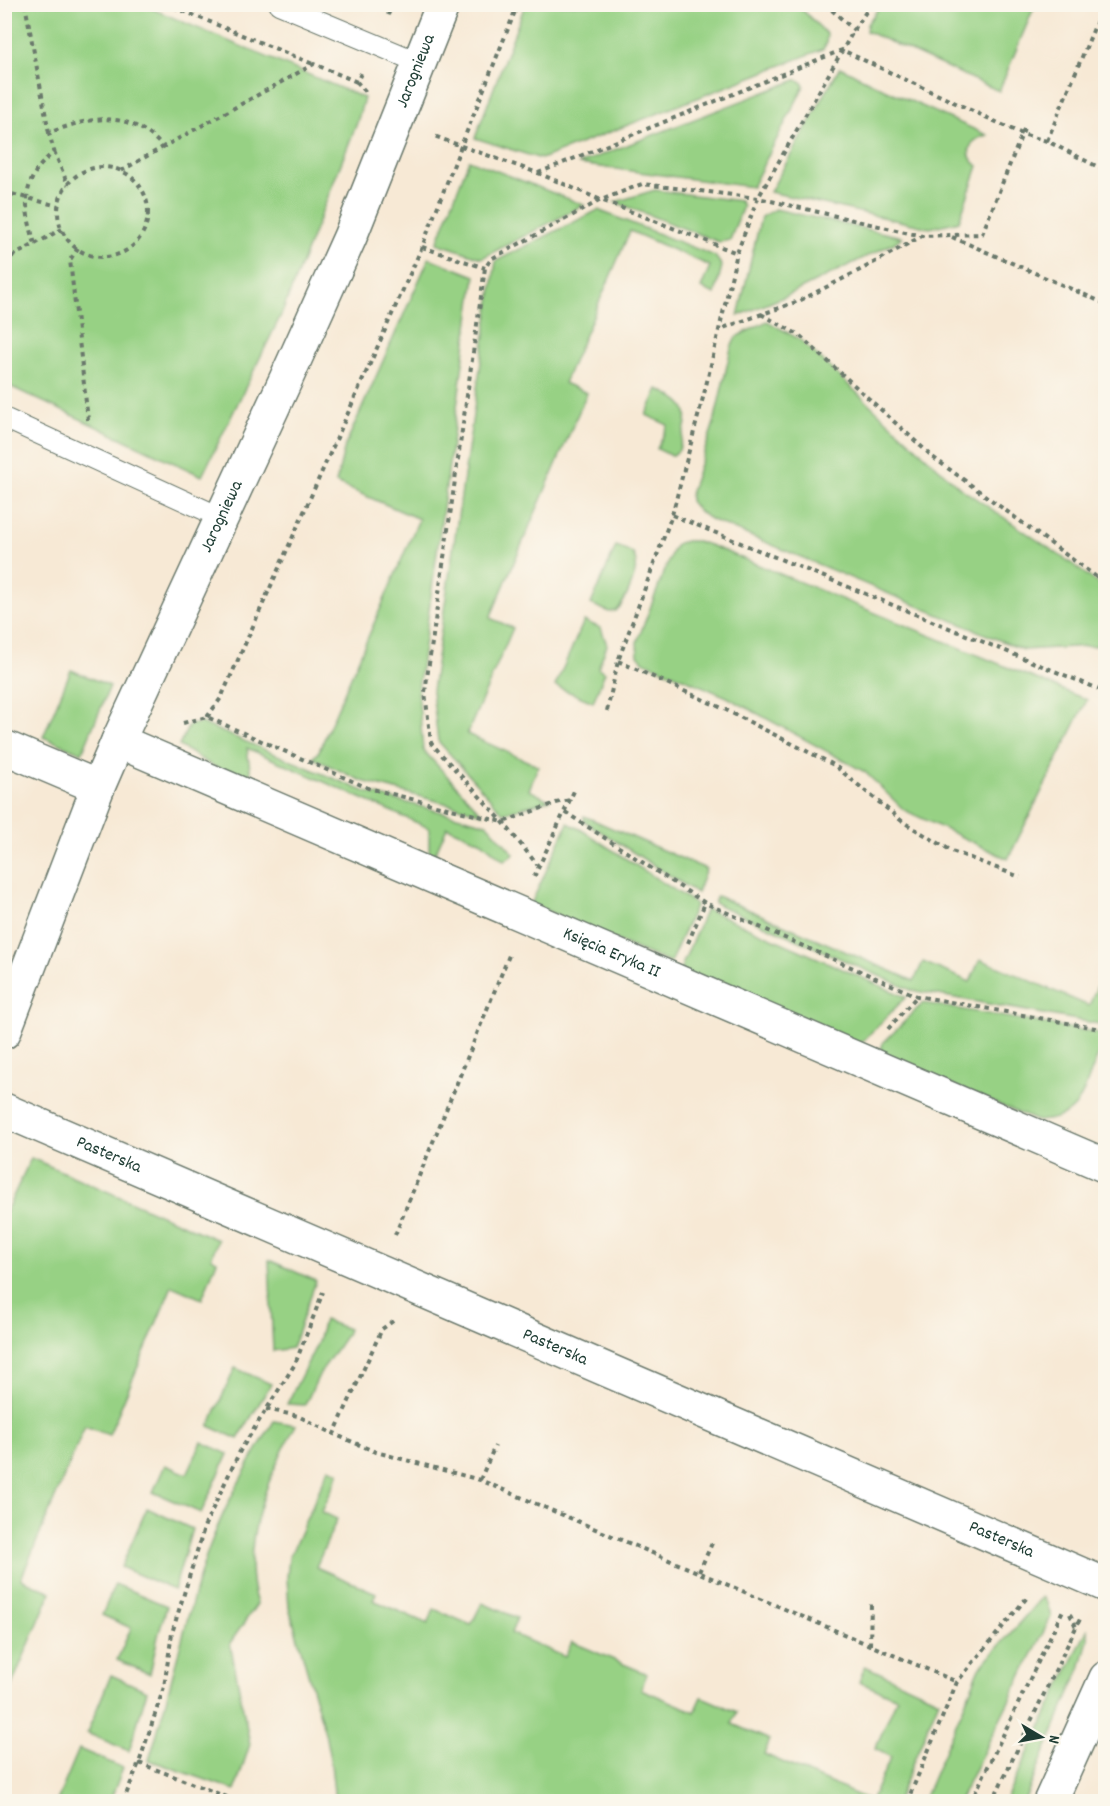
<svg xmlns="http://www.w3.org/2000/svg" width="1110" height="1806" viewBox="0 0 1110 1806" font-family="Dekko,sans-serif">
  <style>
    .green { fill: #97d184; stroke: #5b875c; stroke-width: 1.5 }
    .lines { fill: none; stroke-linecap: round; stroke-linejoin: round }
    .lane-casing { stroke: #6b796c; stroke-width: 22 }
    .street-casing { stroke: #6b796c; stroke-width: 36 }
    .secondary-casing { stroke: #6b796c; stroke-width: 36 }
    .path { stroke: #6b796c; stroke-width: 4; stroke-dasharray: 4.5 4.5; stroke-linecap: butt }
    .lane { stroke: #fff; stroke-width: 20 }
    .street { stroke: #fff; stroke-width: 33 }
    .secondary { stroke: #fff; stroke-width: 33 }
    .labels { text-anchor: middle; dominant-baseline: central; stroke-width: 6; stroke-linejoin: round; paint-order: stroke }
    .street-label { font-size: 18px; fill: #1f3d34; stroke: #fbf7ec }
  </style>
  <rect width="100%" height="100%" fill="#fbf7ec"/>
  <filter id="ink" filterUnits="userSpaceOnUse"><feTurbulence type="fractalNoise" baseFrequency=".0167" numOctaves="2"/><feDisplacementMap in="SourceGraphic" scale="12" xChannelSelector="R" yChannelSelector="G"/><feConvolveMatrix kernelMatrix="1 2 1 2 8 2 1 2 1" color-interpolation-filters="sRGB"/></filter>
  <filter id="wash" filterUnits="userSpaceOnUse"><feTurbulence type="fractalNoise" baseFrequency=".008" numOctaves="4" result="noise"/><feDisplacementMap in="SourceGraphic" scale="24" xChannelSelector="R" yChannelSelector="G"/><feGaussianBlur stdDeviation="1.35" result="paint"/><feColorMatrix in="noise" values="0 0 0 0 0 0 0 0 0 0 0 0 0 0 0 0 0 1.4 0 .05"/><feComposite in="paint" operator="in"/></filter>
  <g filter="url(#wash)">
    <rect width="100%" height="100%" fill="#f7e9d5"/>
    <g class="green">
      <path d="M5 4 143 5 364 98 357 123 282 313 202 476 5 384Z"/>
      <path d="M525 5H797L827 34 826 44 823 49 541 159 475 138Z"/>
      <path d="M881 5V4L1035 5 999 91 866 31 867 24Z"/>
      <path d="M840 67 886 90 987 135C970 139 962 154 978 166L959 221 930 228 770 192Z"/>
      <path d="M796 80 801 81 804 86 752 187 578 164Z"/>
      <path d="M469 160 584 205 482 258 437 243Z"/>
      <path d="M655 190 740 201 743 206 730 240 719 242 615 202Z"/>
      <path d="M775 209 902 237 894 243 786 296 738 316 761 217Z"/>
      <path d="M598 210 715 256 722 266 715 294 701 288 710 266 630 231 564 383 587 393 490 618 513 628 467 734 538 766 529 790 549 800 503 813 438 741 432 691 496 261Z"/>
      <path d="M429 258 475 276 418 690 423 750 482 813 362 781 313 758 319 751 419 519 336 483 345 446Z"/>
      <path d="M767 321 799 339 959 487 1071 563 1105 589V645L1023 650 712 520 699 512 690 501V494L714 423 731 348 736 337Z"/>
      <path d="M658 389C696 407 688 414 679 450L672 456 657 449 668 425 646 415Z"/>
      <path d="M687 541H697L712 546 1087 700 1008 859 904 810 865 772 727 697 643 661 638 655 637 642 673 549 678 543Z"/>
      <path d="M616 546C621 548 629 550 633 554 642 566 626 602 616 611L609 612 591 604Z"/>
      <path d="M584 621 601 628 607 645 598 668 605 672 593 702 555 686Z"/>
      <path d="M71 670 110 686 82 753 43 737Z"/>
      <path d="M201 723 366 792 487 824 514 854 504 861 482 842 447 827 435 854 439 856 436 862 429 859V828L247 748 252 783 211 765 179 746 189 725Z"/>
      <path d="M584 816 706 869 697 893 584 821Z"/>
      <path d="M568 823 580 829 696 904 670 963 531 904Z"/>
      <path d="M717 896 914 981 923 962 970 982 980 959 1089 1006 1105 967V1025L911 990 714 903Z"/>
      <path d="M706 909 906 997 858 1046 680 970Z"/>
      <path d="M923 1003 1105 1034V1039C1100 1051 1095 1062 1090 1075 1079 1105 1073 1119 1037 1121L881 1055 882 1044Z"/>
      <path d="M31 1158 218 1240 211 1258 217 1261 202 1299 172 1286 109 1435 85 1426 21 1579 51 1592 5 1701 4 1216Z"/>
      <path d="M269 1260 316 1281 292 1348 273 1351Z"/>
      <path d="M324 1320 348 1329 346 1335 320 1373 305 1405 287 1404 318 1342Z"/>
      <path d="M235 1368 271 1384 238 1439 209 1426Z"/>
      <path d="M274 1421 296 1425C268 1476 238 1546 257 1604L230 1643 250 1744 235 1790 149 1760C170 1693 184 1623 206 1556 223 1508 248 1464 274 1421Z"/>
      <path d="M202 1442 228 1454 201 1513 153 1492 165 1465 187 1474Z"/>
      <path d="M329 1468 339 1472 322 1512 337 1519 316 1567 376 1593 373 1600 428 1624 434 1609 471 1625 482 1603 517 1618 511 1633 565 1657 572 1642 647 1674 641 1689 695 1712 702 1697 737 1712 732 1724 770 1740 764 1754 871 1801 891 1757 875 1749 897 1698 859 1682 865 1666 939 1700 897 1801H335L331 1764 325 1733 289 1607 287 1578 289 1558Z"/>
      <path d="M147 1508 192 1529 174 1590 121 1567Z"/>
      <path d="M115 1584 167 1606 158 1636 150 1674 117 1660 131 1628 102 1615Z"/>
      <path d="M1042 1597 1047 1603 1051 1617 959 1801H923L980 1668Z"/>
      <path d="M1088 1628V1640L1080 1669 1024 1801H1005Z"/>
      <path d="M111 1675 147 1691 129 1751 87 1733Z"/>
      <path d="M79 1749 123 1768 110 1801H57Z"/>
    </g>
  </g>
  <g filter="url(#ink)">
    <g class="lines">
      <defs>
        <g id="lane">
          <path d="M279 4 420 63"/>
          <path d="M4 418 220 517"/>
        </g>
        <g id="street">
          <path id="s1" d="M118 741 1106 1166"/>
          <path d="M4 747 98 787"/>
          <path id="s2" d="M4 1032 98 787 118 741 286 379 350 237 443 4"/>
          <path id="s3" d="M4 1110 1106 1585"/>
        </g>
        <path id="secondary" d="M1050 1802 1106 1678"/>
      </defs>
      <use href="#lane" class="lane-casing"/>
      <use href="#street" class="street-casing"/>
      <use href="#secondary" class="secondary-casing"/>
      <g class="path">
        <path d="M25 4 49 133"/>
        <path d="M166 4 313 64"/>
        <path d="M518 4 461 146 538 173 601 200 737 253"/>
        <path d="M825 4 854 30"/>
        <path d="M388 15 392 4"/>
        <path d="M361 73 357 82 366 92"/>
        <path d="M1024 129 1022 134 1047 141 1106 171"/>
        <path d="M1047 141 1104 4"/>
        <path d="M54 151 68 185"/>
        <circle cx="103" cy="212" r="45"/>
        <path d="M121 171 163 147"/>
        <path d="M538 173 842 50 1022 134 982 234 922 236"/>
        <path d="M4 192 58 206"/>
        <path d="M952 237 1106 304"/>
        <path d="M35 244 62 229"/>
        <path d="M422 247 485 268"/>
        <path d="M78 248 70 260 88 420"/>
        <path d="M4 261 35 244C28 220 21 197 35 173 39 165 48 158 54 151L49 133C92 116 129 109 163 147L314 64 357 82"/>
        <path d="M761 314 799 335 934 458 1106 584"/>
        <path d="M672 515 1106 692"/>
        <path d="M618 661 724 709 834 765 903 822 952 851 1020 877"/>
        <path d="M607 711 618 661 672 515 705 390 737 253 758 198 854 30 871 4"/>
        <path d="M207 717 221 698 422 247 461 146 434 136"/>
        <path d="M183 723 207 717 368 788 503 822 556 803 570 800"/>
        <path d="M565 812 705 903 917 996 1106 1030"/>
        <path d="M539 867 503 822 431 743 425 692 485 268 491 259 601 200 642 184 758 198 922 236 864 268 799 301 720 329"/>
        <path d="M534 877 574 791"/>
        <path d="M688 943 705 903"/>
        <path d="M888 1029 917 996"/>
        <path d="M395 1235 510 953"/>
        <path d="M393 1321 382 1329 334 1434 376 1452 480 1480 957 1682"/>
        <path d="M266 1409 298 1416 334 1434"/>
        <path d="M480 1480 495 1446"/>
        <path d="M699 1572 713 1541"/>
        <path d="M1070 1614 1076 1627"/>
        <path d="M870 1645 871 1604"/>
        <path d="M139 1763 240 1802"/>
        <path d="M123 1802 139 1763 164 1687 172 1633 205 1525 240 1451 295 1364 323 1292"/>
        <path d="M907 1802 957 1682 1029 1595"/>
        <path d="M971 1802 1063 1610"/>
        <path d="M992 1802 1080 1619"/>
      </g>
      <use href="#lane" class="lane"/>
      <use href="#street" class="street"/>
      <use href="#secondary" class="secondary"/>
    </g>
  </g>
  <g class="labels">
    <g class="street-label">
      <text stroke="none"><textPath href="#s2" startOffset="1046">Jarogniewa</textPath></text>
      <text stroke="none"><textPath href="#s2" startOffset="560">Jarogniewa</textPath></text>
      <text stroke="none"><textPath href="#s1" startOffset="537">Księcia Eryka II</textPath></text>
      <text stroke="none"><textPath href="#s3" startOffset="114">Pasterska</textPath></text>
      <text stroke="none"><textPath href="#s3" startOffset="600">Pasterska</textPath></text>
      <text stroke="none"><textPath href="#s3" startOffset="1086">Pasterska</textPath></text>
    </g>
  </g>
  <rect width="1110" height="1806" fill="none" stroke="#fbf7ec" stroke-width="24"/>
  <g transform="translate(1041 1737) rotate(100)" stroke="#fbf7ec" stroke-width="4.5" paint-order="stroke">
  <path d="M0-4.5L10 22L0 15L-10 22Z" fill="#1f3d34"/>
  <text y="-9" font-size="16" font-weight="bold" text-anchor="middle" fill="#1f3d34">N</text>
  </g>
</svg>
